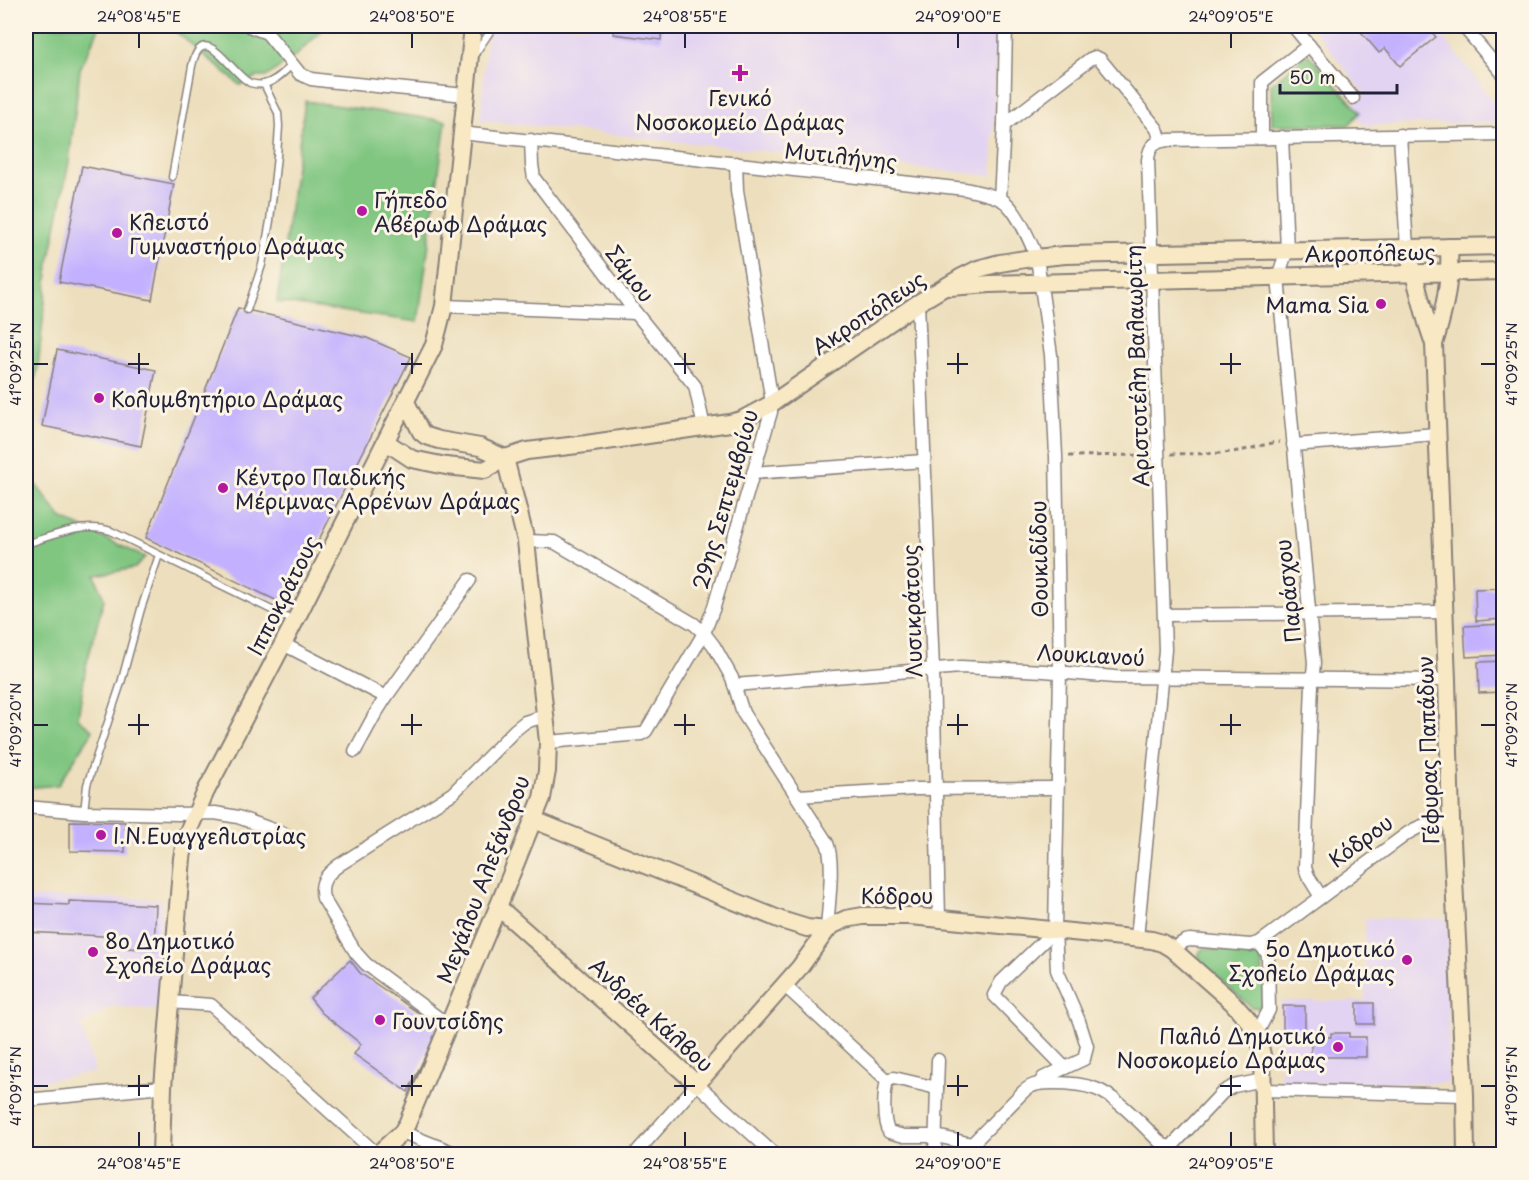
<svg xmlns="http://www.w3.org/2000/svg" width="1529" height="1180" viewBox="0 0 1529 1180" font-family="'Playpen Sans',sans-serif">
  <style>
    .built { fill: #e3d3f2 }
    .green { fill: #80c681; stroke: #51745e; stroke-width: 1.5 }
    .building { fill: #c3b1ff }
    .lines { fill: none; stroke-linecap: round; stroke-linejoin: round }
    .lane-casing { stroke: #88807c; stroke-width: 9 }
    .street-casing { stroke: #88807c; stroke-width: 15 }
    .secondary-casing { stroke: #88807c; stroke-width: 20 }
    .path { stroke: #88807c; stroke-width: 3; stroke-dasharray: 4.5 4.5; stroke-linecap: butt }
    .lane { stroke: #fff; stroke-width: 6 }
    .street { stroke: #fff; stroke-width: 12 }
    .secondary { stroke: #f8e8c3; stroke-width: 16 }
    .ticks { fill: none; stroke: #22223b; stroke-width: 2 }
    .poi-dot { fill: #b5179e; stroke: #fcf5e5; stroke-width: 2 }
    .labels { text-anchor: middle; dominant-baseline: central; stroke-width: 6; stroke-linejoin: round; paint-order: stroke }
    .poi-label { font-size: 21px; fill: #22223b; stroke: #fcf5e5; text-anchor: start }
    .street-label { font-size: 21px; fill: #22223b; stroke: #fcf5e5 }
    .neatline { fill: none; stroke: #22223b; stroke-width: 2 }
    .ticks-label { font-size: 15px; text-anchor: middle; fill: #22223b }
  </style>
  <rect width="100%" height="100%" fill="#fcf5e5"/>
  <filter id="ink" filterUnits="userSpaceOnUse"><feTurbulence type="fractalNoise" baseFrequency=".0167" numOctaves="2"/><feDisplacementMap in="SourceGraphic" scale="12" xChannelSelector="R" yChannelSelector="G"/><feConvolveMatrix kernelMatrix="1 2 1 2 8 2 1 2 1" color-interpolation-filters="sRGB"/></filter>
  <filter id="wash" filterUnits="userSpaceOnUse"><feTurbulence type="fractalNoise" baseFrequency=".008" numOctaves="4" result="noise"/><feDisplacementMap in="SourceGraphic" scale="24" xChannelSelector="R" yChannelSelector="G"/><feGaussianBlur stdDeviation="1.35" result="paint"/><feColorMatrix in="noise" values="0 0 0 0 0 0 0 0 0 0 0 0 0 0 0 0 0 1.4 0 .05"/><feComposite in="paint" operator="in"/></filter>
  <g filter="url(#wash)">
    <rect width="100%" height="100%" fill="#eddfbd"/>
    <g class="built">
      <path d="M488 26H997L992 176 480 120Z"/>
      <path d="M1311 26H1435L1503 113V122L1364 125 1349 108 1365 94Z"/>
      <path d="M26 897 162 899 157 1010 112 1006 81 1026 95 1072 26 1084Z"/>
      <path d="M1365 918 1448 919V1083H1280V1001H1365Z"/>
    </g>
    <g class="green">
      <path d="M26 26H100L80 69 69 162 49 263 38 367 26 422Z"/>
      <path d="M169 26H325L323 29 299 53 266 77H257L240 85Z"/>
      <path d="M1308 54 1360 112 1349 125H1272L1271 84Z"/>
      <path d="M305 101 446 121 418 322 277 302Z"/>
      <path d="M26 457 34 482 61 518 145 557 135 568 95 575 104 599 86 666 78 718 93 731 58 785 26 788Z"/>
      <path d="M1205 948 1255 953 1262 956 1264 1002 1262 1007 1258 1008 1251 1007 1203 965C1198 959 1196 951 1205 948Z"/>
    </g>
    <g id="blocks">
      <g class="building">
        <path d="M614 26H662L661 40 613 34Z"/>
        <path d="M1356 26H1426L1436 37 1400 66 1385 48 1379 53Z"/>
        <path d="M82 166 174 184 152 300 59 282Z"/>
        <path d="M238 308 367 338 411 357 286 605 146 538Z"/>
        <path d="M57 350 156 370 141 446 42 426Z"/>
        <path d="M1504 588V619L1476 621 1475 589Z"/>
        <path d="M1504 624V655L1466 657 1464 626Z"/>
        <path d="M1504 661V692L1479 693 1478 662Z"/>
        <path d="M70 821 125 822V829H132V840H125V852L70 851Z"/>
        <path d="M69 901 156 905 154 949 122 948V937L26 932V903L69 905Z"/>
        <path d="M350 960 360 973 439 1027 408 1092 354 1054 361 1044 322 1013 310 998Z"/>
        <rect x="1357" y="1003" width="17" height="21"/>
        <rect x="1283" y="1006" width="22" height="27"/>
        <path d="M1331 1033H1349V1037H1366V1057H1311V1037H1331Z"/>
      </g>
    </g>
  </g>
  <g filter="url(#ink)">
    <use href="#blocks" fill-opacity="0" stroke="#88807c" stroke-width="1.5"/>
    <g class="lines">
      <defs>
        <g id="lane">
          <path d="M475 54 494 26"/>
          <path d="M172 177 192 66C203 17 231 74 250 83 254 84 260 85 264 84 275 82 284 72 292 65"/>
          <path d="M247 310 262 265 270 221 277 156 279 126 278 113 264 84"/>
          <path d="M26 544C52 536 83 522 111 531L294 621"/>
          <path d="M84 812 87 785 121 683 141 609 159 555"/>
        </g>
        <g id="street">
          <path d="M249 26 267 33 300 74 311 79 327 81 465 95"/>
          <path d="M1293 26 1353 98"/>
          <path d="M1463 26 1504 75"/>
          <path d="M1004 125 1090 59 1095 57 1100 59 1157 129 1161 141"/>
          <path d="M461 133 965 189C977 192 992 194 1002 200 1016 208 1031 243 1037 258L1051 355 1056 456 1060 672 1055 930 1057 970 1079 1021 1087 1046 1084 1059 1043 1078 1040 1083"/>
          <path d="M1400 135 1407 248"/>
          <path d="M1282 137 1287 250 1278 277 1314 663 1312 684 1305 868 1308 876 1321 897"/>
          <path d="M1262 138V82L1309 45"/>
          <path d="M531 140 532 165 534 178 636 313 695 386 704 427"/>
          <path d="M1000 199 1004 125 1006 26"/>
          <path d="M918 303 933 669 939 918"/>
          <path d="M444 306 636 313"/>
          <path d="M1293 445 1437 434"/>
          <path d="M753 473 924 461"/>
          <path d="M526 541 554 542 694 624 704 633 714 646 732 678 743 713 827 843C835 863 828 907 827 930"/>
          <path d="M1165 615 1444 612"/>
          <path d="M283 644 386 697"/>
          <path d="M734 685 961 667 1044 671 1115 677 1447 680"/>
          <path d="M548 742 641 734 646 731 704 633 714 607 771 412V396L737 191 736 163"/>
          <path d="M355 751 374 716 386 697 470 580"/>
          <path d="M798 796 916 789 1057 788"/>
          <path d="M26 807 84 812 178 814 215 813 238 817 287 835"/>
          <path d="M1055 930 1001 982 994 995 1065 1068"/>
          <path d="M1137 938 1165 650 1148 160C1149 145 1156 141 1169 140L1504 134"/>
          <path d="M1172 949 1185 941 1190 940 1250 945 1259 943 1408 833C1422 824 1434 822 1451 821"/>
          <path d="M784 985 887 1080C884 1092 882 1122 889 1132L904 1136H936L972 1144"/>
          <path d="M170 1002 211 1005 377 1154"/>
          <path d="M448 1025 366 964 356 953 323 898C319 882 327 874 339 865L453 793 515 730 525 722 545 716"/>
          <path d="M1257 1033 1269 1010 1268 956 1267 953 1259 943"/>
          <path d="M887 1080 894 1078 937 1088 938 1060"/>
          <path d="M1263 1090 1465 1095"/>
          <path d="M26 1100 163 1087"/>
          <path d="M402 1132 457 1154"/>
          <path d="M635 1154 697 1084 774 1154"/>
          <path d="M935 1154 937 1088"/>
          <path d="M960 1154 972 1144 1024 1091C1033 1083 1043 1083 1054 1083 1068 1083 1083 1084 1096 1089 1118 1097 1145 1128 1163 1145L1171 1147 1223 1092 1234 1086 1263 1080"/>
        </g>
        <g id="secondary">
          <path d="M1407 248 1427 323 1434 344 1447 680 1451 821 1465 1095 1466 1154"/>
          <path d="M950 287 990 284 1504 271"/>
          <path d="M1434 344C1444 312 1451 281 1449 247"/>
          <path d="M406 402 421 432 426 436 439 440 480 447 505 458"/>
          <path d="M386 442 412 459 446 466 485 470 505 458 527 451 586 444 730 423 741 420 771 404 918 303 960 278 978 269 1000 263 1025 259 1065 255 1504 246"/>
          <path d="M534 820 781 920 807 928 827 930"/>
          <path d="M498 907 697 1084 800 967 827 930 833 925 846 919 863 916H911L1152 940 1162 943 1172 949 1232 1002 1247 1019 1257 1033 1262 1055 1264 1154"/>
          <path d="M161 1154 163 1087 182 858 186 836 206 791 295 621 434 345 444 306 473 26"/>
          <path d="M378 1154 402 1132 407 1124 498 907 542 798 547 771 548 742 526 541 505 458"/>
        </g>
      </defs>
      <use href="#lane" class="lane-casing"/>
      <use href="#street" class="street-casing"/>
      <use href="#secondary" class="secondary-casing"/>
      <g class="path">
        <path d="M1171 454C1193 453 1217 455 1238 451 1253 449 1266 443 1280 442"/>
        <path d="M1069 456 1147 455"/>
      </g>
      <use href="#lane" class="lane"/>
      <use href="#street" class="street"/>
      <use href="#secondary" class="secondary"/>
    </g>
  </g>
  <path class="ticks" d="M139 33V48M412 33V48M685 33V48M958 33V48M1231 33V48M139 353V374M412 353V374M685 353V374M958 353V374M1231 353V374M33 364H48M128 364H149M401 364H422M674 364H695M947 364H968M1220 364H1241M1481 364H1496M139 714V735M412 714V735M685 714V735M958 714V735M1231 714V735M33 725H48M128 725H149M401 725H422M674 725H695M947 725H968M1220 725H1241M1481 725H1496M139 1075V1096M412 1075V1096M685 1075V1096M958 1075V1096M1231 1075V1096M33 1086H48M128 1086H149M401 1086H422M674 1086H695M947 1086H968M1220 1086H1241M1481 1086H1496M139 1132V1147M412 1132V1147M685 1132V1147M958 1132V1147M1231 1132V1147"/>
  <g class="poi-dot">
    <path d="M737 64h6v6h6v6h-6v6h-6v-6h-6v-6h6z"/>
    <circle cx="362" cy="211" r="6"/>
    <circle cx="117" cy="233" r="6"/>
    <circle cx="1381" cy="304" r="6"/>
    <circle cx="99" cy="398" r="6"/>
    <circle cx="223" cy="488" r="6"/>
    <circle cx="101" cy="835" r="6"/>
    <circle cx="93" cy="952" r="6"/>
    <circle cx="1407" cy="960" r="6"/>
    <circle cx="380" cy="1020" r="6"/>
    <circle cx="1338" cy="1047" r="6"/>
  </g>
  <g class="labels">
    <g class="poi-label">
      <text x="740" y="97" text-anchor="middle">Γενικό<tspan x="740" dy="24">Νοσοκομείο Δράμας</tspan></text>
      <text x="374" y="199">Γήπεδο<tspan x="374" dy="24">Αβέρωφ Δράμας</tspan></text>
      <text x="129" y="221">Κλειστό<tspan x="129" dy="24">Γυμναστήριο Δράμας</tspan></text>
      <text x="1369" y="304" text-anchor="end">Mama Sia</text>
      <text x="111" y="398">Κολυμβητήριο Δράμας</text>
      <text x="235" y="476">Κέντρο Παιδικής<tspan x="235" dy="24">Μέριμνας Αρρένων Δράμας</tspan></text>
      <text x="113" y="835">Ι.Ν.Ευαγγελιστρίας</text>
      <text x="105" y="940">8ο Δημοτικό<tspan x="105" dy="24">Σχολείο Δράμας</tspan></text>
      <text x="1395" y="948" text-anchor="end">5ο Δημοτικό<tspan x="1395" dy="24">Σχολείο Δράμας</tspan></text>
      <text x="392" y="1020">Γουντσίδης</text>
      <text x="1326" y="1035" text-anchor="end">Παλιό Δημοτικό<tspan x="1326" dy="24">Νοσοκομείο Δράμας</tspan></text>
    </g>
    <g class="street-label">
      <text transform="translate(841 155) rotate(6)">Μυτιλήνης</text>
      <text transform="translate(1370 252) rotate(-1)">Ακροπόλεως</text>
      <text transform="translate(631 273) rotate(53)">Σάμου</text>
      <text transform="translate(868 312) rotate(-34)">Ακροπόλεως</text>
      <text transform="translate(1136 366) rotate(-92)">Αριστοτέλη Βαλαωρίτη</text>
      <text transform="translate(724 499) rotate(-74)">29ης Σεπτεμβρίου</text>
      <text transform="translate(1038 559) rotate(-91)">Θουκιδίδου</text>
      <text transform="translate(1287 591) rotate(-96)">Παράσχου</text>
      <text transform="translate(282 595) rotate(-63)">Ιπποκράτους</text>
      <text transform="translate(911 611) rotate(-92)">Λυσικράτους</text>
      <text transform="translate(1091 654) rotate(3)">Λουκιανού</text>
      <text transform="translate(1427 750) rotate(-92)">Γέφυρας Παπάδων</text>
      <text transform="translate(1360 840) rotate(-36)">Κόδρου</text>
      <text transform="translate(482 879) rotate(-69)">Μεγάλου Αλεξάνδρου</text>
      <text x="897" y="895">Κόδρου</text>
      <text transform="translate(652 1014) rotate(42)">Ανδρέα Κάλβου</text>
    </g>
  </g>
  <rect width="1529" height="1180" fill="none" stroke="#fcf5e5" stroke-width="66"/>
  <path d="M1280 84v9h117v-9" fill="none" stroke="#22223b" stroke-width="3"/>
  <text x="1289" y="84" font-size="18" fill="#22223b" stroke="#fcf5e5" stroke-width="4.5" paint-order="stroke">50 m</text>
  <rect x="33" y="33" width="1463" height="1114" class="neatline"/>
  <g class="ticks-label">
    <text x="139" y="22">24°08'45"E</text>
    <text x="412" y="22">24°08'50"E</text>
    <text x="685" y="22">24°08'55"E</text>
    <text x="958" y="22">24°09'00"E</text>
    <text x="1231" y="22">24°09'05"E</text>
    <text transform="translate(16 364) rotate(-90)" y="5">41°09'25"N</text>
    <text transform="translate(1512 364) rotate(-90)" y="5">41°09'25"N</text>
    <text transform="translate(16 725) rotate(-90)" y="5">41°09'20"N</text>
    <text transform="translate(1512 725) rotate(-90)" y="5">41°09'20"N</text>
    <text transform="translate(16 1086) rotate(-90)" y="5">41°09'15"N</text>
    <text transform="translate(1512 1086) rotate(-90)" y="5">41°09'15"N</text>
    <text x="139" y="1169">24°08'45"E</text>
    <text x="412" y="1169">24°08'50"E</text>
    <text x="685" y="1169">24°08'55"E</text>
    <text x="958" y="1169">24°09'00"E</text>
    <text x="1231" y="1169">24°09'05"E</text>
  </g>
</svg>
